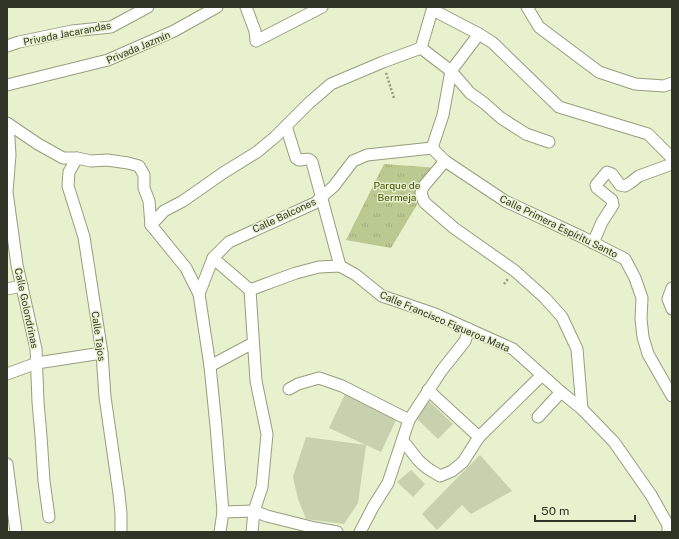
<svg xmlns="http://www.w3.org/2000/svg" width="679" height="539" viewBox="0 0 679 539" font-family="'Public Sans',sans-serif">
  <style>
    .park { fill: url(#park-tufts) }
    .building { fill: #c7d1ae }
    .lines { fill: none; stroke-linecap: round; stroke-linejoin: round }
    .street-casing { stroke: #959f7d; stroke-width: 13 }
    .path { stroke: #959c82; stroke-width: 2.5; stroke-dasharray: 2 2; stroke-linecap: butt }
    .street { stroke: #fff; stroke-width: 11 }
    .labels { text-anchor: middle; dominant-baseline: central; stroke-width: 3; stroke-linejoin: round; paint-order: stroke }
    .street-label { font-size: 10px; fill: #303426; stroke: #e7f1cd }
    .park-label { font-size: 10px; fill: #414f00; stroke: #e7f1cd }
  </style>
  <defs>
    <pattern id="park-tufts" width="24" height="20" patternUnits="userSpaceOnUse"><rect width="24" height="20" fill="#b9c98f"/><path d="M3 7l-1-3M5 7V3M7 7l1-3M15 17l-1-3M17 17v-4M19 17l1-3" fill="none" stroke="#9fad7b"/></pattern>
  </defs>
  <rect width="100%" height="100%" fill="#e7f1cd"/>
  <path class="park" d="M384 164 439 168 391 248 346 240Z"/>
  <g class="building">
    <path d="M346 392 398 416 381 452 329 428Z"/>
    <path d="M428 400 453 424 438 439 417 419Z"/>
    <path d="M306 437 366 445 358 503 344 524 306 519 298 499 293 477Z"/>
    <path d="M480 455 512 491 471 514 462 505 437 530 422 514 461 474Z"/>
    <path d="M411 470 425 484 413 497 397 482Z"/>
  </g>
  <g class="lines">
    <defs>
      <g id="street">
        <path d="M246 7 255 31 256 41 322 7"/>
        <path d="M527 7 539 27 599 72 635 84 664 86 672 83"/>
        <path d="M433 10 479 34 493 43 559 107 648 134 672 158"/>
        <path d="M7 46 19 42 72 31 111 27 148 7"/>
        <path d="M421 48 451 71 470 93 484 103 501 118 526 134 549 142"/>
        <path d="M421 48 433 7"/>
        <path d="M7 85 108 60 174 31 217 7"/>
        <path d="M7 123 38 144 63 158H77L69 172 68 186 84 237 102 353 105 397 119 494 121 514V532"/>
        <path d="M8 124 10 155 7 192 17 265 36 349 38 402 41 436 44 481 49 517"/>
        <path d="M286 126 296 158 299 160C305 160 308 157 312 162L340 266"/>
        <path d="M432 148 445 161 505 201 582 237 625 259 635 278 642 298 641 319 643 337 648 354 672 396"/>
        <path d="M432 148 443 115 451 71 479 34"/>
        <path d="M77 158 91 161 107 160 128 163 139 166 144 175V188L149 201 151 225"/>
        <path d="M445 161 423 187 421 193 424 202 454 228 515 271 545 298 562 317 577 349 582 409"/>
        <path d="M151 225 164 211 183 201 223 173 257 152 275 137 309 103 331 84 383 62 421 48"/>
        <path d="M151 225 186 268 199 294 210 366 216 426 223 512 220 532"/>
        <path d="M593 243 602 222 613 205 612 200 597 188 596 185 607 172 612 174 620 185 625 186 630 183 639 176 672 164"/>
        <path d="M213 258 250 290"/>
        <path d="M672 288 668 299 672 309"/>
        <path d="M7 289 22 286"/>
        <path d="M250 290 274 281 296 273 319 267 340 266 356 275 382 296 435 314 513 349 561 392 582 409 614 442 651 495 668 525V532"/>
        <path d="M250 290 256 381 267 434 262 487 254 511 252 532"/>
        <path d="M199 294 213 258 229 242 315 203 334 186 353 161 367 155 432 148"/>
        <path d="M210 366 253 343"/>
        <path d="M7 374 37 363 102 353"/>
        <path d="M289 389 298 384 319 378 342 386 409 420"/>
        <path d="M428 390 479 437"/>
        <path d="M538 417 561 392"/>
        <path d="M403 441 419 461 427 468 440 476 452 471 463 462 479 437 542 375"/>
        <path d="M7 464 16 532"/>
        <path d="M223 512 254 511 267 516 315 528 337 532"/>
        <path d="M360 532 373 507 388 483 409 420 442 370 465 341 469 329"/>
      </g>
    </defs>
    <use href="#street" class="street-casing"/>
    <g class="path">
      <path d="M386 73 394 98"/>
      <path d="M504 284 508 279"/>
    </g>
    <use href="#street" class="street"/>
  </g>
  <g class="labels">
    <g class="street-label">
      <text transform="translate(67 33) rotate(-11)">Privada Jacarandas</text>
      <text transform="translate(138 47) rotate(-23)">Privada Jazmín</text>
      <text transform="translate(284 215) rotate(-25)">Calle Balcones</text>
      <text transform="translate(559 226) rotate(26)">Calle Primera Espíritu Santo</text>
      <text transform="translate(27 308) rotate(78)">Calle Golondrinas</text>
      <text transform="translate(445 321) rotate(23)">Calle Francisco Figueroa Mata</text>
      <text transform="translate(99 336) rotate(82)">Calle Tajos</text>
    </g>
    <g class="park-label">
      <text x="397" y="185">Parque de<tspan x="397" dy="12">Bermeja</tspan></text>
    </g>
  </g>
  <rect width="679" height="539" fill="none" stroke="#303426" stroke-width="16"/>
  <path d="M535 515v6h100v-6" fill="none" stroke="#303426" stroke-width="2"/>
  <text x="541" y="515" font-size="12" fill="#303426" stroke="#e7f1cd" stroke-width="3" paint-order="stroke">50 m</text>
</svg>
